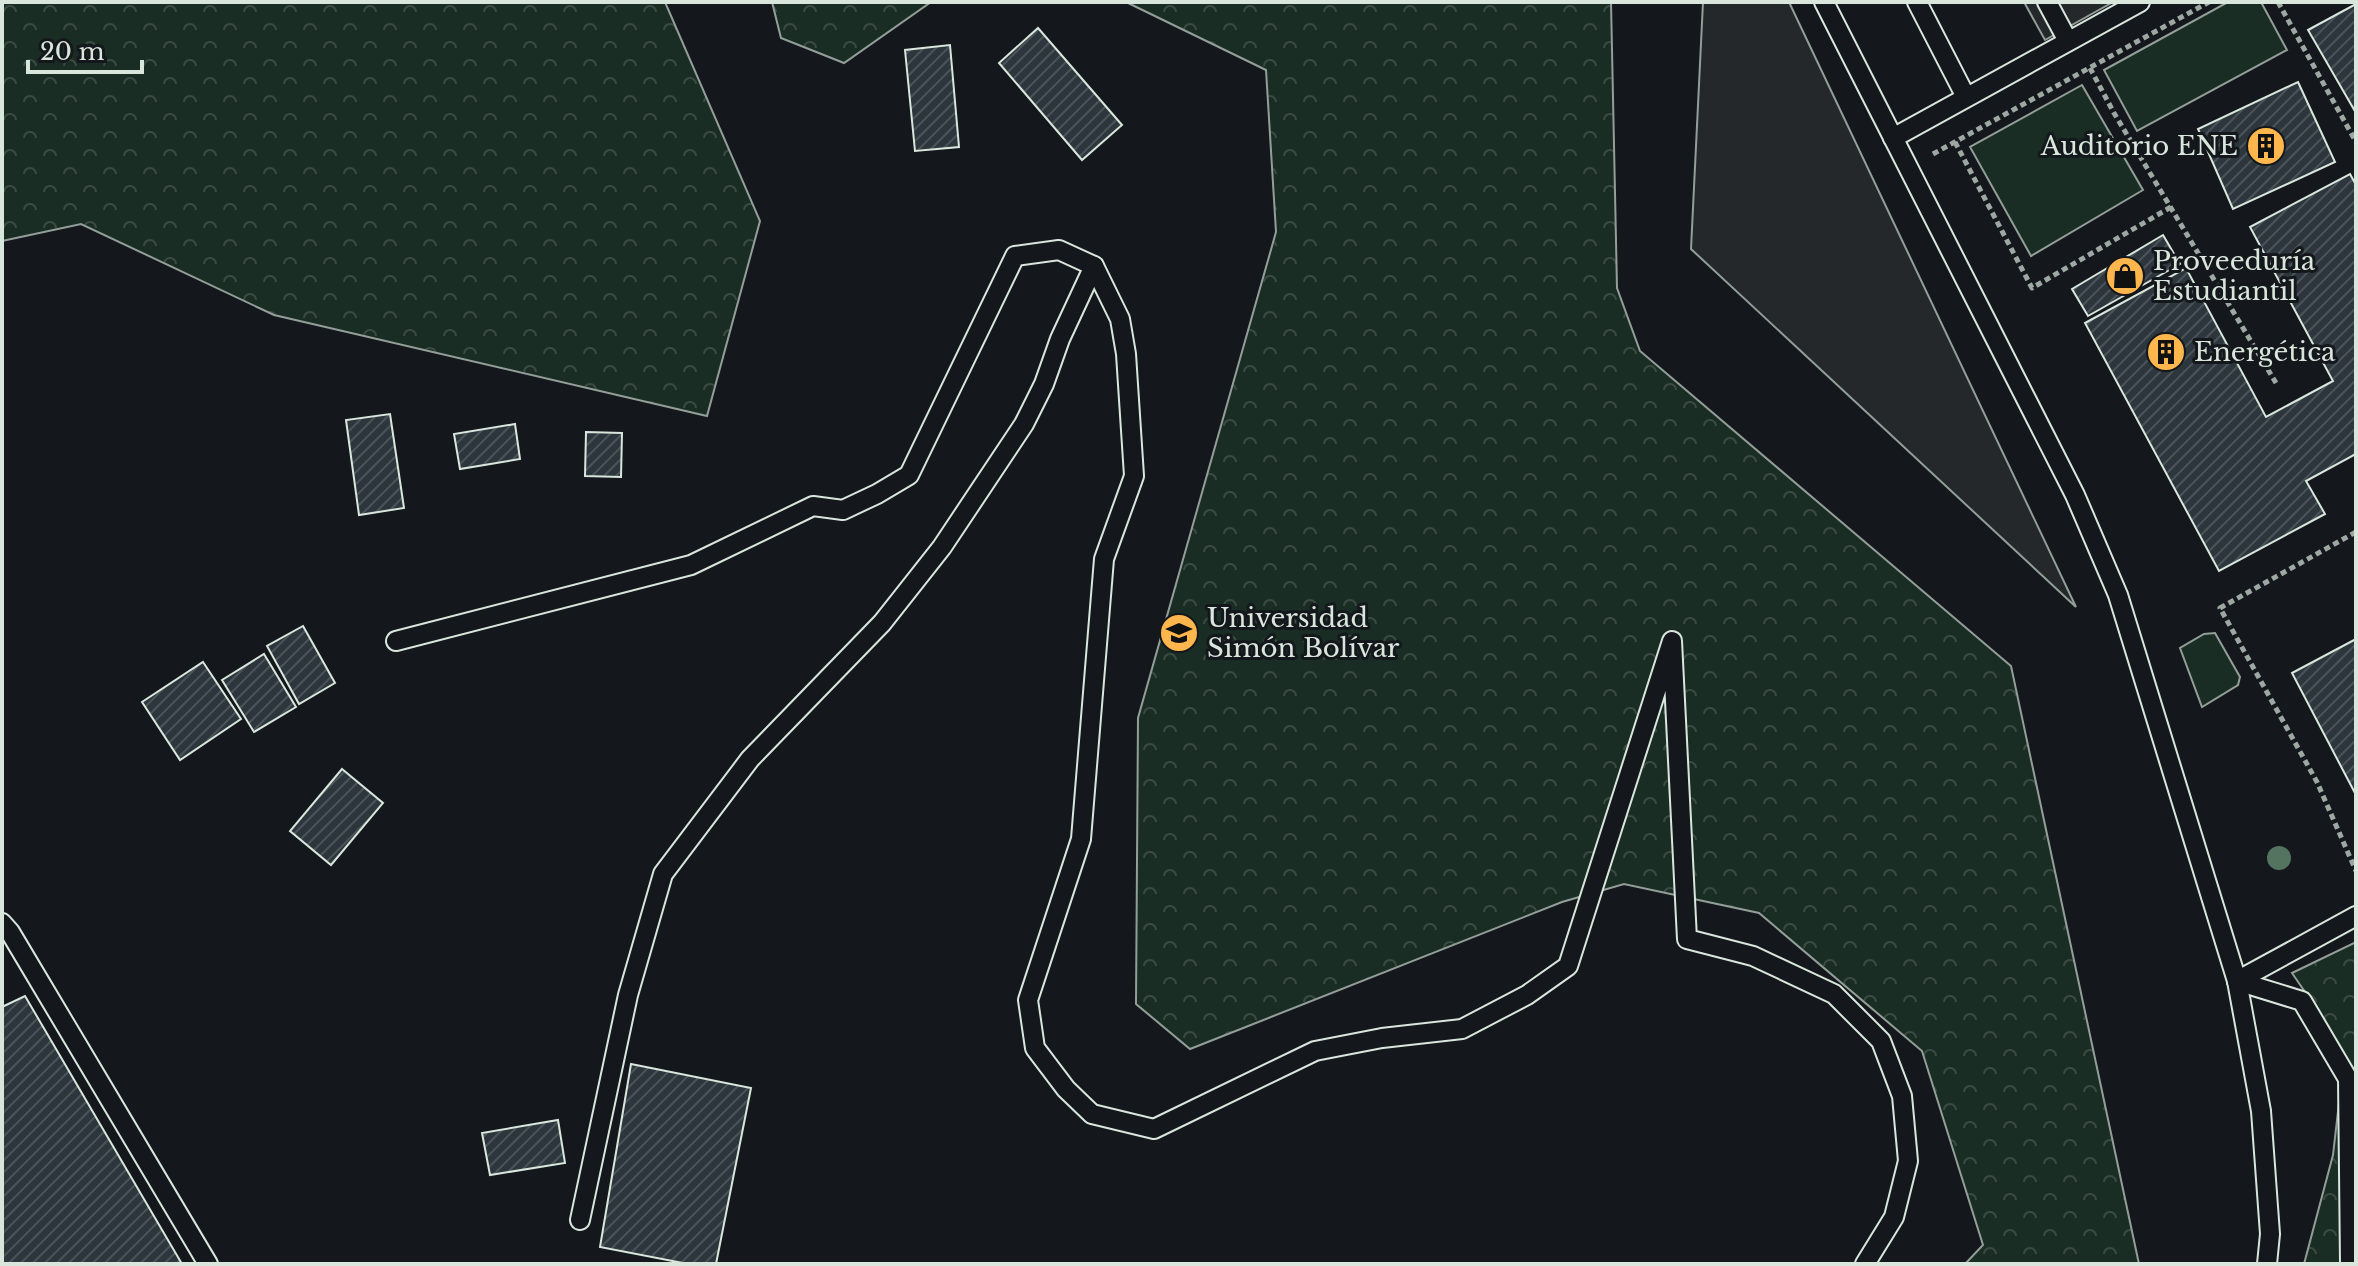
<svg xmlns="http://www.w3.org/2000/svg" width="2358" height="1266" viewBox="0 0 2358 1266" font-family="'Libre Baskerville',serif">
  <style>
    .forest { fill: url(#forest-crowns); stroke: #939e99; stroke-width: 2 }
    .garden { fill: #1a2d24; stroke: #939e99; stroke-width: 2 }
    .parking { fill: #24282b; stroke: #939e99; stroke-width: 2 }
    .building { fill: url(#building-hatch); stroke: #d8e6dc; stroke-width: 2 }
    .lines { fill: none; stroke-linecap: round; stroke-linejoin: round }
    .service-casing { stroke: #d8e6dc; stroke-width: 22 }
    .path { stroke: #9da8a2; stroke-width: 5; stroke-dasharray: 6 4; stroke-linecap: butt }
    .service { stroke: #14181c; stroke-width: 18 }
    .tree { fill: #55745f }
    .labels { text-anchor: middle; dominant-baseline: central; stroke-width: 6; stroke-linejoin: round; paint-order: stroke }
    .poi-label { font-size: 26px; fill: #d8e6dc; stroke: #14181c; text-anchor: start }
  </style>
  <defs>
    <pattern id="forest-crowns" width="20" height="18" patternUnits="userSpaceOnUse" patternTransform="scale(2)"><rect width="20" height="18" fill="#1a2d24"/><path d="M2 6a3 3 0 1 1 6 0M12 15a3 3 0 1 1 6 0" fill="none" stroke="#3b4b43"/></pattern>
    <pattern id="building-hatch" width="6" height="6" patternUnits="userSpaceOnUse" patternTransform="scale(2)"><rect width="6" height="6" fill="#2c363c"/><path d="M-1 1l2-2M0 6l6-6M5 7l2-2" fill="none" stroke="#4a5358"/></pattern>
  </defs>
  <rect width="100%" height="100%" fill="#14181c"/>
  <g class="forest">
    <path d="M2 2H665L760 221 707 416 274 315 81 224 2 241Z"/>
    <path d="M772 2H931L844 63 781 38Z"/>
    <path d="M1126 2H1611L1617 288 1640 351 2011 666 2139 1264H1965L1983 1245 1922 1051 1759 913 1624 884 1562 902 1190 1049 1136 1004 1138 718 1276 232 1266 70Z"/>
    <path d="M2356 942V1264H2304L2333 1155 2341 1085 2322 1017 2292 973Z"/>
  </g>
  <g class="garden">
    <path d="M2228 2H2261L2287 50 2137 131 2104 70Z"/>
    <path d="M2082 85 2143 190 2031 256 1970 147Z"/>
    <path d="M2215 633 2240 677 2238 685 2202 707 2180 648 2204 634Z"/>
  </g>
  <g class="parking">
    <path d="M1703 2H1789L2076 607 1691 249Z"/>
    <path d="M2024 2H2113L2045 40Z"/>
  </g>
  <g class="building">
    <path d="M2356 4V113L2308 30Z"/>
    <path d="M1038 28 1122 125 1082 160 999 63Z"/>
    <path d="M950 45 959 147 915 151 905 50Z"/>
    <path d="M2298 82 2335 162 2233 209 2198 129Z"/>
    <path d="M2350 174 2356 185V454L2306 481 2325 514 2219 571 2085 323 2186 268 2266 417 2333 381 2250 227Z"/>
    <path d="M2163 235 2180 264 2088 316 2072 289Z"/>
    <path d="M390 414 404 508 359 515 346 420Z"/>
    <path d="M515 424 520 459 460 469 454 434Z"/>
    <path d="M586 432 622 433 621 477 585 476Z"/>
    <path d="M303 626 335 683 299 704 267 646Z"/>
    <path d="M2356 639V795L2292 673Z"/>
    <path d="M264 654 296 707 254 732 222 680Z"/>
    <path d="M203 662 241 719 180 760 142 702Z"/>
    <path d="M342 769 383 803 331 865 290 831Z"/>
    <path d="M25 996 182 1264H2V1007Z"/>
    <path d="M631 1064 751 1088 716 1264H688L600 1247Z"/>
    <path d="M558 1120 565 1163 490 1175 482 1133Z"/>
  </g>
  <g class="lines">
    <defs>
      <g id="service">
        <path d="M1824 2 2075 495 2118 595 2237 981 2261 1111 2270 1234 2267 1264"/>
        <path d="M1917 2 1966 97"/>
        <path d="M2047 2 2068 41"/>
        <path d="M1893 138 2140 2"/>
        <path d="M396 641 691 565 813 506 843 510 877 494 909 475 1015 256 1059 250 1094 266 1120 319 1126 354 1134 476 1104 559 1081 839 1028 1000 1035 1048 1066 1089 1092 1114 1154 1129 1315 1051 1382 1038 1462 1029 1527 995 1568 966 1672 641 1687 939 1753 956 1834 994 1881 1041 1902 1096 1908 1161 1894 1217 1865 1264"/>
        <path d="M2 923 10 932 208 1264"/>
        <path d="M2237 981 2302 1001 2348 1079 2350 1264"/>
        <path d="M2237 981 2356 916"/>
        <path d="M580 1220 628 995 663 874 750 759 882 623 942 547 1024 424 1044 384 1060 339 1094 266"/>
      </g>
    </defs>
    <use href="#service" class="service-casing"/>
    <g class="path">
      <path d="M2278 2 2356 142"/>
      <path d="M2090 68 2114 113 2276 383"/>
      <path d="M1955 142 2032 288 2171 207"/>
      <path d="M1933 154 2209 2"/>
      <path d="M2356 532 2220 608 2317 782 2356 871"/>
    </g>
    <use href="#service" class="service"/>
  </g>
  <circle class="tree" cx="2279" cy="858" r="12"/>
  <defs>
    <symbol id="building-disc" viewBox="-11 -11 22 22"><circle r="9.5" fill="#ffb74d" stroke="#14181c"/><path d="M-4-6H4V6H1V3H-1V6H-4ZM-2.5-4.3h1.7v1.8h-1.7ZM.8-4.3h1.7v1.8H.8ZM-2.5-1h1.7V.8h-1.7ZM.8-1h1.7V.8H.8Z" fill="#111"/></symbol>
    <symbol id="shop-disc" viewBox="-11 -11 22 22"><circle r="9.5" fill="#ffb74d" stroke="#14181c"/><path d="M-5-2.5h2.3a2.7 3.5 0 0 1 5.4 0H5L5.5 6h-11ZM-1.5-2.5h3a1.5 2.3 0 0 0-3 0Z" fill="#111"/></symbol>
    <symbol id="university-disc" viewBox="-11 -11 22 22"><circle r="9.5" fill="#ffb74d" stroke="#14181c"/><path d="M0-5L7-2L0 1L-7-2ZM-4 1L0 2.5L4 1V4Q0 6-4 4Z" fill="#111"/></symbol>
  </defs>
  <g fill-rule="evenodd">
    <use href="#building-disc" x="2244" y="124" width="44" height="44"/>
    <use href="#shop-disc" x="2103" y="254" width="44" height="44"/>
    <use href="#building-disc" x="2144" y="330" width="44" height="44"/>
    <use href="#university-disc" x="1157" y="611" width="44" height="44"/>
  </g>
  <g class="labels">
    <g class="poi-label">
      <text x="2238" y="146" text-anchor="end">Auditorio ENE</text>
      <text x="2153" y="261">Proveeduría<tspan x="2153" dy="30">Estudiantil</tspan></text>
      <text x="2194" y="352">Energética</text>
      <text x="1207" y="618">Universidad<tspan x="1207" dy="30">Simón Bolívar</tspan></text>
    </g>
  </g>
  <rect width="2358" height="1266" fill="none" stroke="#d8e6dc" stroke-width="8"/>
  <path d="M28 60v12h114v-12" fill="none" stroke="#d8e6dc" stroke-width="4"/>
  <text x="40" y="60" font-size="24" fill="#d8e6dc" stroke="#14181c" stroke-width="6" paint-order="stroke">20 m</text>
</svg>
